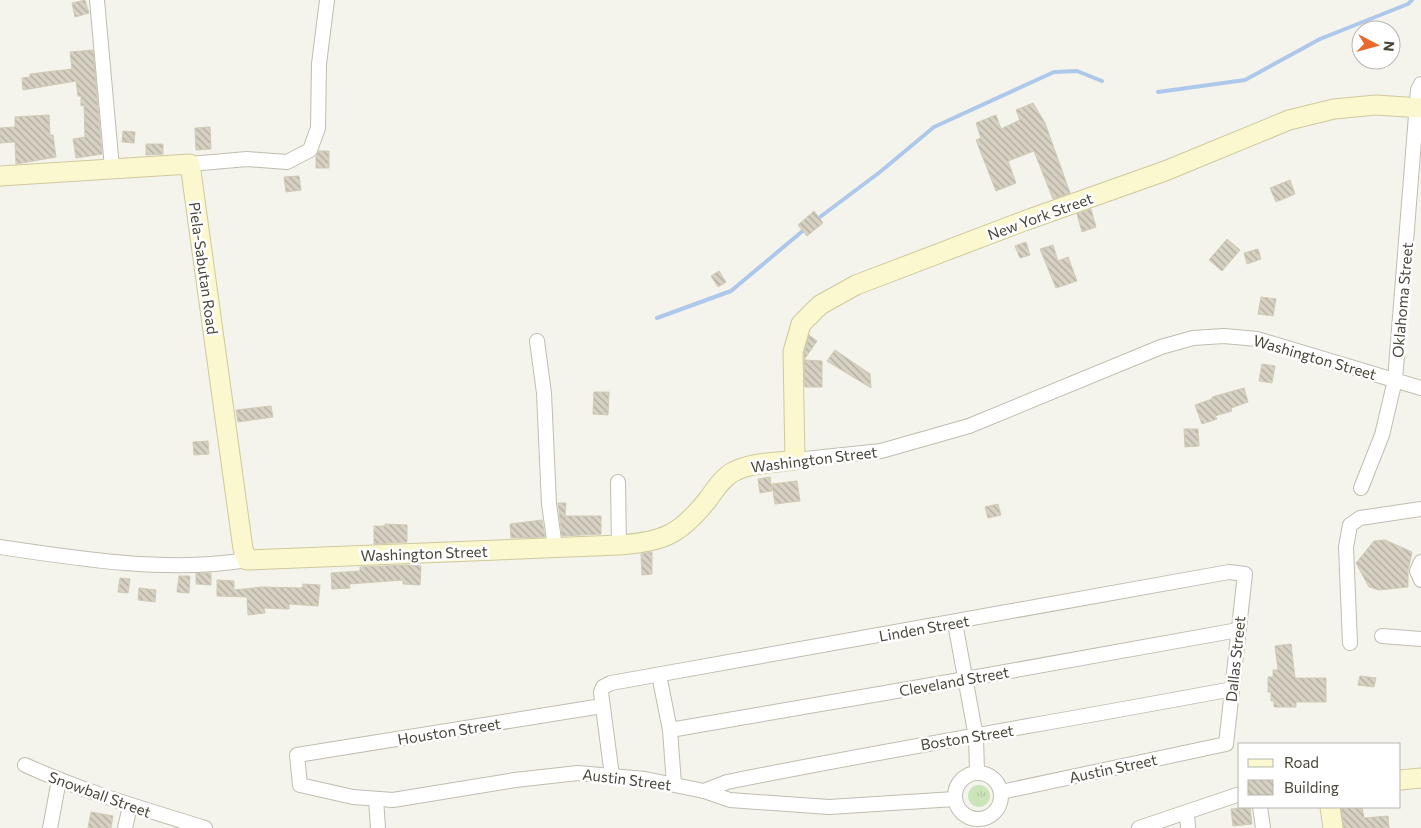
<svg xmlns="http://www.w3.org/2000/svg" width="1421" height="828" viewBox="0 0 1421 828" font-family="Commissioner,sans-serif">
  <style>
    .park { fill: url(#park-tufts) }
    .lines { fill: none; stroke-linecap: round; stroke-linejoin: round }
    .stream { stroke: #aec8ec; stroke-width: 4 }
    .building { fill: url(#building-back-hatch); stroke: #d0cab6 }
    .street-casing { stroke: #c0bdaf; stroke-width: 16 }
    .secondary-casing { stroke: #cec99d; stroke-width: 21 }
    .street { stroke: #fff; stroke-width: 14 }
    .secondary { stroke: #fbf8d0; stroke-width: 19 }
    .labels { text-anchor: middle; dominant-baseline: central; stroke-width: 5; stroke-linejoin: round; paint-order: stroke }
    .street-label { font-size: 15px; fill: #49463a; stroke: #fff }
  </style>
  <defs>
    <pattern id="park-tufts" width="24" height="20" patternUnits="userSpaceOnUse" patternTransform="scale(1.25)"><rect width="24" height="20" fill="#cae5b8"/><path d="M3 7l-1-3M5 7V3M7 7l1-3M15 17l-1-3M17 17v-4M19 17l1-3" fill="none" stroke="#afc69f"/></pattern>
    <pattern id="building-back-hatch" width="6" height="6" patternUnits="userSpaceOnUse" patternTransform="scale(1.25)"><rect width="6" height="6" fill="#d6d1c2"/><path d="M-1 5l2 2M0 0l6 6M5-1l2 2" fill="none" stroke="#b0ab9f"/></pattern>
  </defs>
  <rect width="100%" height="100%" fill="#f5f4ec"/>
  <circle class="park" cx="979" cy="796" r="11"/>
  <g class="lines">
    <g class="stream">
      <path d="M1158 92 1245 80 1320 39 1408 4 1412 0"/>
      <path d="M816 220 880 172 934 127 1054 72 1077 71 1102 81"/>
      <path d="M657 318 731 291 805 229"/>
    </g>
  </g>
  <g class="building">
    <path d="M85 0 89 13 75 17 72 3Z"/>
    <path d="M93 50 102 154 76 158 73 139 85 137 84 105 81 106V96H78L76 81 23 90 22 78 30 77V74L72 69 70 52Z"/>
    <path d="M1033 103 1045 123 1070 193 1053 199 1034 151 1008 161 1016 183 996 191 976 140 981 138 976 123 996 115 1001 129 1020 120 1016 110Z"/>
    <path d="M49 115 50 135H53L56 157 16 164 15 142 0 143V128L15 127V117Z"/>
    <path d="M210 127 211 149 196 150 195 128Z"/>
    <path d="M123 131 135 132 134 143 122 142Z"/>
    <path d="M146 144H163V154L146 155Z"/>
    <path d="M319 151H329V168H316V156Z"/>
    <path d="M299 176 301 190 286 192 284 177Z"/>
    <path d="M1290 180 1295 194 1276 202 1270 188Z"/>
    <path d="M1091 209 1096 227 1082 232 1077 214Z"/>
    <path d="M814 211 823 223 807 236 798 225Z"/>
    <path d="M1227 239 1240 250 1222 271 1209 260Z"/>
    <path d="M1026 242 1030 255 1020 258 1015 246Z"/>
    <path d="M1053 245 1058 261 1068 257 1077 281 1056 288 1040 249Z"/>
    <path d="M1258 249 1261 259 1247 264 1244 253Z"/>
    <path d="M719 271 726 282 718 287 711 276Z"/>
    <path d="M1261 297 1276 299 1273 316 1258 314Z"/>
    <path d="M809 335 817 341 804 360V353Z"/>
    <path d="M835 350 870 374 871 388 827 361Z"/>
    <path d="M804 360 822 361V387H805Z"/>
    <path d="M1262 364 1275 366 1272 383 1259 381Z"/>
    <path d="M1244 388 1248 402 1231 408 1232 411 1215 416 1217 419 1202 424 1195 405 1212 399V397Z"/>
    <path d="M594 392H609L608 415 593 414Z"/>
    <path d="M271 406 273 417 238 422 236 410Z"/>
    <path d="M1184 429H1198L1199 446 1185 447Z"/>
    <path d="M208 441 209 454 194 455 193 442Z"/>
    <path d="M770 477 772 491 760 493 758 479Z"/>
    <path d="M797 481 800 501 775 504 772 484Z"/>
    <path d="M558 503H566L565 516H601V534L562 536Z"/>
    <path d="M998 504 1001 515 988 518 985 507Z"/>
    <path d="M542 520 545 537 511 538 510 524Z"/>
    <path d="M385 524 407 525V542L374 544V526H385Z"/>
    <path d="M1385 540 1412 552 1408 571V587L1379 590 1369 587 1356 563 1374 541Z"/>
    <path d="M652 552V574L642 575 641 554Z"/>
    <path d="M407 565 421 566 420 585 403 584V580L349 584 350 588 332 589 331 573 360 571V567Z"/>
    <path d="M196 573H211V585L196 584Z"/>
    <path d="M179 576H190L189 593 177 592Z"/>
    <path d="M120 578 130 579 128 593 118 592Z"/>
    <path d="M217 580 234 581V590L262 587 302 588 303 584 320 585 318 606 289 604V609L264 608 265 613 248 615 247 597 217 596Z"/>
    <path d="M139 588 156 590 155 602 138 600Z"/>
    <path d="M1291 644 1295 678H1326V702H1296V707H1274V701H1271V692H1268V677H1273V670H1278L1275 646Z"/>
    <path d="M1360 676 1376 678 1374 687 1358 685Z"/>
    <path d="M1341 807H1362L1364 818 1388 816 1389 828H1344Z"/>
    <path d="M1250 808 1252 824 1233 826 1231 809Z"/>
    <path d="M91 812 113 816 111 828H88Z"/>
  </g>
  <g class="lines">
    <defs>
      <g id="street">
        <path d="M97 0 112 168"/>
        <path d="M190 164 247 159 287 162 310 150 318 128 319 64 327 0"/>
        <path d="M537 341 544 393 549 504 555 547"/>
        <path d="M795 460 881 451 969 426 1161 347 1193 338 1224 336 1257 339 1421 388"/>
        <path d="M618 482 619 545"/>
        <path d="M1361 488 1382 435 1395 380 1418 90 1421 84"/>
        <path d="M0 547C79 559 169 573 247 560"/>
        <path d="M1421 562 1417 571 1421 580"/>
        <path d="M955 623 976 737 977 773"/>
        <path d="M1382 636 1421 639"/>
        <path d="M1350 643 1346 547 1350 525 1360 518 1421 509"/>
        <path d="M659 675 670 730 674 784"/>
        <path d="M602 706 297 755 300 785 353 797 393 800 515 780 578 773 645 779 704 791 730 800 829 807 955 799"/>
        <path d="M670 730 966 679 1238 630"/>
        <path d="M25 765C84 792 144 809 205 828"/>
        <circle cx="978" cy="796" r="23"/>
        <path d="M612 776 601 692 603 687 611 683 1229 572 1245 574 1226 744 1001 792"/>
        <path d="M704 791 727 782C895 748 1063 721 1232 689"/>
        <path d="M376 799 378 828"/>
        <path d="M1260 807 1263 828"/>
        <path d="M1187 813 1188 828"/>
        <path d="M50 828 59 780"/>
        <path d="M125 828 130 806"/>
        <path d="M1139 828 1240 794"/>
      </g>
      <g id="secondary">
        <path d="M0 176 190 164 243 549 247 560 619 545C664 542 681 534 709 498 716 488 724 476 735 471 753 462 776 463 795 460L793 352 801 324 820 305 856 285 1024 221 1165 171 1289 120 1334 109 1376 105 1421 108"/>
        <path d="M1400 780 1421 778"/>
        <path d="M1330 807 1333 828"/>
      </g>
    </defs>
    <use href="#street" class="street-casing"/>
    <use href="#secondary" class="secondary-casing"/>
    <use href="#street" class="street"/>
    <use href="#secondary" class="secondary"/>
  </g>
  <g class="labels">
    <g class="street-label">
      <text transform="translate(1040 216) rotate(-20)">New York Street</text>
      <text transform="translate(204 268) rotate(82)">Piela-Sabutan Road</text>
      <text transform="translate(1402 300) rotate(-85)">Oklahoma Street</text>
      <text transform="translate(1315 357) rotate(16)">Washington Street</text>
      <text transform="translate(814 459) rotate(-7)">Washington Street</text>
      <text transform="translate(424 553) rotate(-2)">Washington Street</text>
      <text transform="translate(924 628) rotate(-10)">Linden Street</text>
      <text transform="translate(1235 659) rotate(-84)">Dallas Street</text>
      <text transform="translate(954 681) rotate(-10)">Cleveland Street</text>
      <text transform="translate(449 731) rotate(-9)">Houston Street</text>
      <text transform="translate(967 737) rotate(-9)">Boston Street</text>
      <text transform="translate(1113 768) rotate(-12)">Austin Street</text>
      <text transform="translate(627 779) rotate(7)">Austin Street</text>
      <text transform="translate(100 794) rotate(20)">Snowball Street</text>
    </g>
  </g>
  <rect x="1238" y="743" width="162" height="65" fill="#ffffff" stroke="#b6b5b0"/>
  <rect x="1248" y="759" width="25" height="8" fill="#fbf8d0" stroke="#b6b5b0"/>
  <text x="1284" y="768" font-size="15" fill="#49463a">Road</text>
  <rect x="1248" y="780" width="25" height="15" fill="url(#building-back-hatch)" stroke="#b6b5b0"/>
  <text x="1284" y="793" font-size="15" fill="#49463a">Building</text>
  <g transform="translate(1376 45) rotate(96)"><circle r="24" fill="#ffffff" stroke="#b6b5b0"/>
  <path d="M0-4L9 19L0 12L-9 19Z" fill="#ea692e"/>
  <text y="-8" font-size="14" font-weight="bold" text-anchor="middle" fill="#49463a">N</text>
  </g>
</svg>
